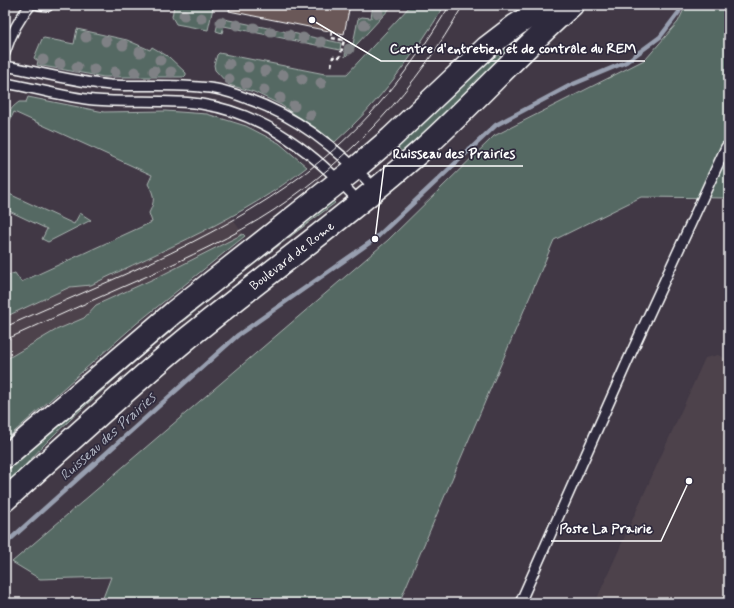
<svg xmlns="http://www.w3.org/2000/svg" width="734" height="608" viewBox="0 0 734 608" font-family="Mynerve,sans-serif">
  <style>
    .built { fill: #4d424b }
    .green { fill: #556963; stroke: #aab4b1 }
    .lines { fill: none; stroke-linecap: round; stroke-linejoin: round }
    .stream { stroke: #989fb0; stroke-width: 4.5 }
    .building { fill: #6a5958; stroke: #fff }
    .lane-casing { stroke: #fff; stroke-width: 12 }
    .secondary-casing { stroke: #fff; stroke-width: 25 }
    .path { stroke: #fff; stroke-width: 2.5; stroke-dasharray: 4 3; stroke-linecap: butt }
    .lane { stroke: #2f2a3d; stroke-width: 9 }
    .secondary { stroke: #2f2a3d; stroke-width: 22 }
    .tram { stroke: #fff; stroke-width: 1 }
    .tree { fill: #7f8185 }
    .labels { text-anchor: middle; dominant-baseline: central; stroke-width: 3.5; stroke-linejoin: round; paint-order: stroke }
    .street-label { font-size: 13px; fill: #fff; stroke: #2f2a3d }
    .water-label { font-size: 14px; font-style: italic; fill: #b2b7c4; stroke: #2f2a3d }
    .leader { fill: none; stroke: #fff; stroke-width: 1.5 }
    .callout-dot { fill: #fff; stroke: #2f2a3d; stroke-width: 1.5 }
    .callout-label { font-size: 14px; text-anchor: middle; font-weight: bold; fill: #fff; stroke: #2f2a3d; stroke-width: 3.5; stroke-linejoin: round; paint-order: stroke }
  </style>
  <rect width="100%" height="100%" fill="#413845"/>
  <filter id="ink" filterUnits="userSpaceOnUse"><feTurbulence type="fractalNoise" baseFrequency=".025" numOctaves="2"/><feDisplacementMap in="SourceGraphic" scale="8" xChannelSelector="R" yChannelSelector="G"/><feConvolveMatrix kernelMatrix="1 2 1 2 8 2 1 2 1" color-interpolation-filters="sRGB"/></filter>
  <g filter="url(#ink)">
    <g class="built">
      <path d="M231 217 243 234 162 275 96 305 84 318 56 330 5 360V317L70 287 91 285Z"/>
      <path d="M718 355 729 360V603H595L705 358Z"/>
    </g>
    <g class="green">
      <path d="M174 5H200L213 8 208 30 176 24 172 17Z"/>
      <path d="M373 5H393L345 57 346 45 353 44 358 19 362 17 371 18Z"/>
      <path d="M411 5H445C414 55 379 103 335 142L281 105 254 92 229 85 215 70 214 65 217 55 219 53 325 74H347Z"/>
      <path d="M686 5H729V198L641 197 554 240 399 603H101L111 577 40 579 12 562 388 240 494 136 646 59 678 22Z"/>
      <path d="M219 18 341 43 340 50 224 26 222 33 216 31Z"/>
      <path d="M535 26 406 155 397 147C441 104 483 60 535 26Z"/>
      <path d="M77 29 127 40 150 50 152 47 169 57 186 73V75L184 77H104L37 65 38 61 34 58 42 39 44 38 74 44Z"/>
      <path d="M28 97 104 112 165 111 207 114 246 126 279 143 307 167C243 218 164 249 91 285L70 287 5 317V276L15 273 21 282 152 222 149 213C155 201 155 196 148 184L152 175 14 112 5 131C5 117 8 110 19 102H26Z"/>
      <path d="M5 192 74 224 80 213 91 220 48 242 42 239 47 229 5 209Z"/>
      <path d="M333 201 335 203C238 275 142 351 55 434 37 451 22 470 5 487V473L150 345Z"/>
      <path d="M243 234 245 236 136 324 5 440V360L56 330 84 318 96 305 162 275Z"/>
    </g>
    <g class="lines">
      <path class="stream" d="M5 544 238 335 375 239 496 125 571 85 626 62 660 37 679 12 681 5"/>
    </g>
    <path class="building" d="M230 5H350L344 34 229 11Z"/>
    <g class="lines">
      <defs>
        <g id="lane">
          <path d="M39 5 48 6"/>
          <path d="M5 53C11 34 18 19 31 5"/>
          <path d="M5 66C39 72 75 82 110 85 146 87 181 83 216 89 227 91 238 95 248 99 299 117 340 150 376 190"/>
          <path d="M5 83C35 88 64 97 94 100 130 103 166 99 201 104 266 114 317 155 360 203"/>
          <path d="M520 603 628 360 726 147"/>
        </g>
        <g id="secondary">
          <path d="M5 457 174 312 356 168 391 138 486 48 516 25 548 5"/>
          <path id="s1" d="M5 500C66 445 126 389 189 337 264 276 342 220 414 157 469 109 517 53 572 5"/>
        </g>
      </defs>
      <use href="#lane" class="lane-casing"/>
      <use href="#secondary" class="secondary-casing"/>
      <path class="path" d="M331 66 333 57H340L344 40 331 38 332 31"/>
      <use href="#lane" class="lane"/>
      <use href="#secondary" class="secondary"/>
      <g class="tram">
        <path d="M5 327C114 278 231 235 324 158 376 115 415 62 450 5"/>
        <path d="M5 340C51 319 97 298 143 278 188 257 233 237 274 210 353 157 417 88 463 5"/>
      </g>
    </g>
    <g class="tree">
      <circle cx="378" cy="13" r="5.5"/>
      <circle cx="184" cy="15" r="5.5"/>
      <circle cx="201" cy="18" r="5.5"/>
      <circle cx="221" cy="22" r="5.5"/>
      <circle cx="237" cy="25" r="5.5"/>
      <circle cx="364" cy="25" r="5.5"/>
      <circle cx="254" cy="28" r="5.5"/>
      <circle cx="271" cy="32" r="5.5"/>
      <circle cx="289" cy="35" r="5.5"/>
      <circle cx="86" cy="37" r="5.5"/>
      <circle cx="303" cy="38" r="5.5"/>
      <circle cx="106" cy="41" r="5.5"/>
      <circle cx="321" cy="42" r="5.5"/>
      <circle cx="123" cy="45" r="5.5"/>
      <circle cx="349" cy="49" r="5.5"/>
      <circle cx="140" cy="52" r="5.5"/>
      <circle cx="43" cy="60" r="5.5"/>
      <circle cx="160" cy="60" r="5.5"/>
      <circle cx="60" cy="64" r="5.5"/>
      <circle cx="229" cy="64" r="5.5"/>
      <circle cx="77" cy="67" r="5.5"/>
      <circle cx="248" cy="67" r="5.5"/>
      <circle cx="94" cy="69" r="5.5"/>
      <circle cx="154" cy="71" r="5.5"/>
      <circle cx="265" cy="71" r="5.5"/>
      <circle cx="115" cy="72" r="5.5"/>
      <circle cx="135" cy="72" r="5.5"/>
      <circle cx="171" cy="72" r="5.5"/>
      <circle cx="283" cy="75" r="5.5"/>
      <circle cx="229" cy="79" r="5.5"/>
      <circle cx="302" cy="79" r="5.5"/>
      <circle cx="246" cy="83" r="5.5"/>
      <circle cx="321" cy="83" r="5.5"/>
      <circle cx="264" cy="90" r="5.5"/>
      <circle cx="280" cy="98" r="5.5"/>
      <circle cx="294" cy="106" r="5.5"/>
      <circle cx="310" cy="115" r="5.5"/>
    </g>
  </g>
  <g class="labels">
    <g class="street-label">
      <text stroke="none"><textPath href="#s1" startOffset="377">Boulevard de Rome</textPath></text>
    </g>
    <g class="water-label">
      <text transform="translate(108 437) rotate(-42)">Ruisseau des Prairies</text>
    </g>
  </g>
  <path class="leader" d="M312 20L381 61H645M375 239L384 166H523M689 481L661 541H551"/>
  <g class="callout-dot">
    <circle cx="312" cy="20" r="4"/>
    <circle cx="375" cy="239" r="4"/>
    <circle cx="689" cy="481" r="4"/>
  </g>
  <g class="callout-label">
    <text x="513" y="53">Centre d'entretien et de contrôle du REM</text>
    <text x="454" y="158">Ruisseau des Prairies</text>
    <text x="606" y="533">Poste La Prairie</text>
  </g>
  <rect width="734" height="608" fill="none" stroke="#2f2a3d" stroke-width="20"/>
  <rect x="10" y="10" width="714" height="588" fill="none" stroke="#fff" stroke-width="1.5" filter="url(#ink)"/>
</svg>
